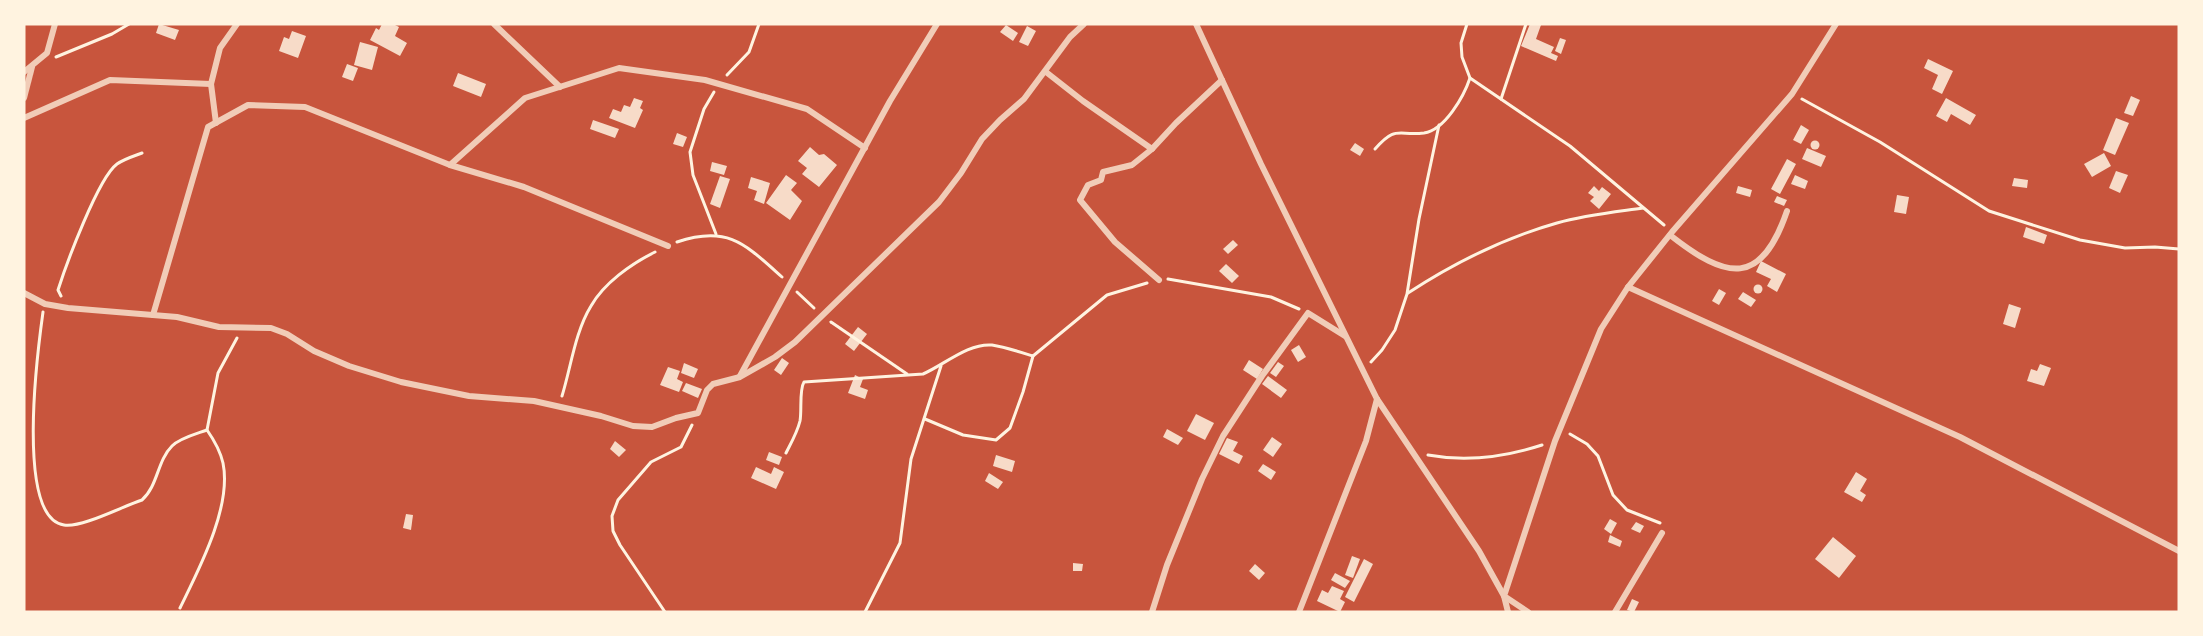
<svg xmlns="http://www.w3.org/2000/svg" width="2203" height="636" viewBox="0 0 2203 636" font-family="Lato,sans-serif">
  <style>
    .building { fill: #f7dbc8 }
    .lines { fill: none; stroke-linecap: round; stroke-linejoin: round }
    .path { stroke: #fff3e0; stroke-width: 3 }
    .minor { stroke: #f1ccb7; stroke-width: 6 }
  </style>
  <rect width="100%" height="100%" fill="#c8553d"/>
  <g class="building">
    <path d="M159 24 179 30 175 40 156 33Z"/>
    <path d="M382 24H393L399 27 395 36 407 43 400 56 370 40 376 28 379 30Z"/>
    <path d="M1530 24 1541 25 1536 39 1554 47 1551 53 1558 56 1556 61 1521 46Z"/>
    <path d="M1006 25 1018 33 1013 41 1000 32Z"/>
    <path d="M1027 26 1036 31 1028 46 1019 42Z"/>
    <path d="M292 31 306 36 298 58 279 51 284 37 289 39Z"/>
    <path d="M1560 38 1566 40 1561 54 1555 51Z"/>
    <path d="M360 42 378 47 372 70 354 65Z"/>
    <path d="M1928 59 1953 71 1942 94 1932 89 1938 75 1924 68Z"/>
    <path d="M347 64 358 68 353 81 342 77Z"/>
    <path d="M458 73 486 84 481 97 453 86Z"/>
    <path d="M2131 96 2140 100 2133 116 2124 113Z"/>
    <path d="M634 98 643 101 640 108 643 110 635 128 609 118 613 109 621 112 624 105 630 107Z"/>
    <path d="M1946 98 1976 115 1970 125 1951 114 1947 122 1936 116Z"/>
    <path d="M2116 118 2129 123 2115 155 2103 150Z"/>
    <path d="M593 120 619 129 615 138 590 129Z"/>
    <path d="M1801 125 1809 130 1801 144 1793 140Z"/>
    <path d="M677 133 687 137 683 147 673 144Z"/>
    <circle cx="1815" cy="145" r="4.5"/>
    <path d="M1355 143 1364 149 1360 156 1350 150Z"/>
    <path d="M810 147 819 155 824 154 837 165 819 187 802 174 807 168 798 161Z"/>
    <path d="M1807 148 1826 156 1821 167 1802 159Z"/>
    <path d="M2104 153 2111 166 2092 177 2084 164Z"/>
    <path d="M1787 159 1796 164 1780 194 1771 189Z"/>
    <path d="M712 162 727 166 724 175 710 171Z"/>
    <path d="M2116 171 2128 175 2120 193 2109 188Z"/>
    <path d="M786 175 797 183 791 190 802 201 790 220 766 203Z"/>
    <path d="M1795 175 1808 181 1805 189 1791 184Z"/>
    <path d="M720 176 730 179 720 208 710 204Z"/>
    <path d="M751 177 770 183 764 204 754 200 757 191 748 188Z"/>
    <path d="M2014 178 2028 180 2027 188 2012 186Z"/>
    <path d="M1594 186 1599 191 1602 187 1611 194 1599 209 1590 201 1594 197 1588 193Z"/>
    <path d="M1738 186 1752 190 1750 197 1736 193Z"/>
    <path d="M1897 195 1909 197 1906 214 1894 212Z"/>
    <path d="M1777 196 1787 200 1784 206 1774 202Z"/>
    <path d="M2026 227 2047 235 2044 244 2023 237Z"/>
    <path d="M1233 240 1238 245 1228 254 1223 249Z"/>
    <path d="M1761 261 1786 274 1777 292 1767 286 1771 279 1756 272Z"/>
    <path d="M1226 264 1239 276 1232 283 1219 271Z"/>
    <circle cx="1758" cy="289" r="4.5"/>
    <path d="M1719 289 1726 293 1719 305 1712 301Z"/>
    <path d="M1743 292 1756 300 1751 307 1738 299Z"/>
    <path d="M2009 304 2021 308 2015 328 2003 324Z"/>
    <path d="M858 327 867 334 854 351 845 344Z"/>
    <path d="M1299 345 1306 357 1298 362 1291 350Z"/>
    <path d="M782 358 789 363 781 375 774 370Z"/>
    <path d="M1249 360 1263 369 1257 379 1243 370Z"/>
    <path d="M1278 362 1284 366 1276 377 1270 373Z"/>
    <path d="M684 363 698 369 694 378 681 373Z"/>
    <path d="M2040 364 2051 368 2044 386 2027 381 2031 369 2037 371Z"/>
    <path d="M668 367 680 371 677 379 683 382 679 392 660 385Z"/>
    <path d="M855 375 863 379 860 387 868 390 865 399 848 393Z"/>
    <path d="M1268 376 1287 390 1281 398 1262 384Z"/>
    <path d="M686 383 702 389 698 398 682 391Z"/>
    <path d="M1196 414 1214 423 1205 440 1187 431Z"/>
    <path d="M1167 429 1183 438 1178 445 1163 437Z"/>
    <path d="M1272 437 1282 444 1273 457 1263 450Z"/>
    <path d="M1227 438 1238 442 1233 451 1243 456 1239 464 1219 454Z"/>
    <path d="M615 441 626 450 619 457 610 449Z"/>
    <path d="M769 452 782 457 779 465 766 460Z"/>
    <path d="M996 455 1015 461 1012 472 993 466Z"/>
    <path d="M1263 464 1276 472 1271 480 1258 471Z"/>
    <path d="M756 467 771 474 774 467 784 472 776 489 751 478Z"/>
    <path d="M1856 472 1867 479 1860 491 1866 495 1862 502 1844 492Z"/>
    <path d="M989 473 1003 482 998 489 985 481Z"/>
    <path d="M406 514 413 515 411 530 403 528Z"/>
    <path d="M1610 519 1617 523 1611 534 1604 529Z"/>
    <path d="M1636 522 1644 526 1640 533 1631 529Z"/>
    <path d="M1610 535 1622 541 1620 547 1608 542Z"/>
    <path d="M1833 537 1856 556 1839 578 1815 559Z"/>
    <path d="M1352 556 1360 559 1353 578 1345 575Z"/>
    <path d="M1364 559 1373 564 1354 602 1345 597Z"/>
    <path d="M1073 563 1083 564 1082 571H1073Z"/>
    <path d="M1255 564 1265 573 1259 580 1249 571Z"/>
    <path d="M1335 573 1350 581 1345 588 1331 580Z"/>
    <path d="M1332 586 1344 591 1340 599 1345 602 1340 612 1317 601 1322 590 1328 593Z"/>
    <path d="M1632 599 1639 602 1634 612 1627 610Z"/>
  </g>
  <g class="lines">
    <g class="path">
      <path d="M1467 24 1461 43 1462 57 1470 78 1570 146 1664 225"/>
      <path d="M56 57 112 34 129 24"/>
      <path d="M727 75 749 52 759 24"/>
      <path d="M714 92 704 109 690 152 693 175 716 234"/>
      <path d="M1501 99 1526 24"/>
      <path d="M1802 99 1880 142 1989 211 2080 240 2125 248 2155 247 2179 249"/>
      <path d="M1375 149C1396 125 1397 136 1424 133 1445 130 1464 96 1470 78"/>
      <path d="M677 242C728 225 745 244 782 277"/>
      <path d="M1168 279 1271 297 1299 309"/>
      <path d="M797 292 814 308"/>
      <path d="M1408 293C1454 263 1504 238 1557 223 1585 215 1615 212 1643 208"/>
      <path d="M61 296 58 290C66 265 98 178 117 164 124 159 134 156 142 153"/>
      <path d="M43 312C38 348 15 518 64 525 82 528 123 506 142 500 158 486 157 461 172 446 180 438 196 434 207 430"/>
      <path d="M831 322 907 374"/>
      <path d="M1371 362 1382 350 1395 330 1407 294 1419 219 1439 125"/>
      <path d="M562 396C571 367 575 332 591 306 604 283 631 264 655 252"/>
      <path d="M925 419 963 435 996 440 1010 428 1023 392 1033 356"/>
      <path d="M1570 434 1587 444 1598 456 1613 495 1627 510 1660 523"/>
      <path d="M786 453C791 443 797 433 800 421 802 410 799 390 804 382L923 374C944 365 968 343 992 345 1005 347 1020 352 1033 356L1107 295 1147 283"/>
      <path d="M1428 455C1466 462 1505 457 1542 445"/>
      <path d="M180 608C199 569 232 507 223 463 220 450 214 440 207 430L218 373 237 338"/>
      <path d="M665 612 620 545 613 531 612 516 618 500 651 462 681 447 692 425"/>
      <path d="M865 612 900 543 911 459 941 366"/>
    </g>
    <g class="minor">
      <path d="M494 24 560 87"/>
      <path d="M1196 24 1261 164 1377 399 1479 551 1504 596 1508 612"/>
      <path d="M24 72 47 53 55 24"/>
      <path d="M1046 72 1083 101 1152 149 1176 123 1222 80"/>
      <path d="M24 98 32 67"/>
      <path d="M24 118 110 80 211 84"/>
      <path d="M216 123 211 84 220 48 237 24"/>
      <path d="M1152 149 1132 165 1103 172 1101 180 1088 185 1080 200 1115 242 1159 280"/>
      <path d="M450 165 524 187 668 246"/>
      <path d="M1670 235C1727 280 1761 287 1787 211"/>
      <path d="M1628 287 1960 437 2179 551"/>
      <path d="M24 293 45 304 68 308 177 317 219 327 271 328 287 334 314 351 349 366 401 382 469 396 534 401 601 416 633 426 652 427 676 418 698 413 707 390 713 384 740 377 775 357 795 342 939 202 961 173 982 139 1000 120 1024 99 1070 37 1084 24"/>
      <path d="M153 315 208 127 248 105 305 107 450 165 525 98 619 68 705 80 807 109 865 148"/>
      <path d="M740 376 890 101 937 24"/>
      <path d="M1152 612 1167 565 1202 479 1223 436 1262 376 1308 313 1345 336"/>
      <path d="M1299 612 1366 441 1377 399"/>
      <path d="M1528 612 1504 596 1555 441 1601 329 1628 287 1672 232 1792 94 1836 24"/>
      <path d="M1615 612 1662 533"/>
    </g>
  </g>
  <rect width="2203" height="636" fill="none" stroke="#fff3e0" stroke-width="51"/>
</svg>
